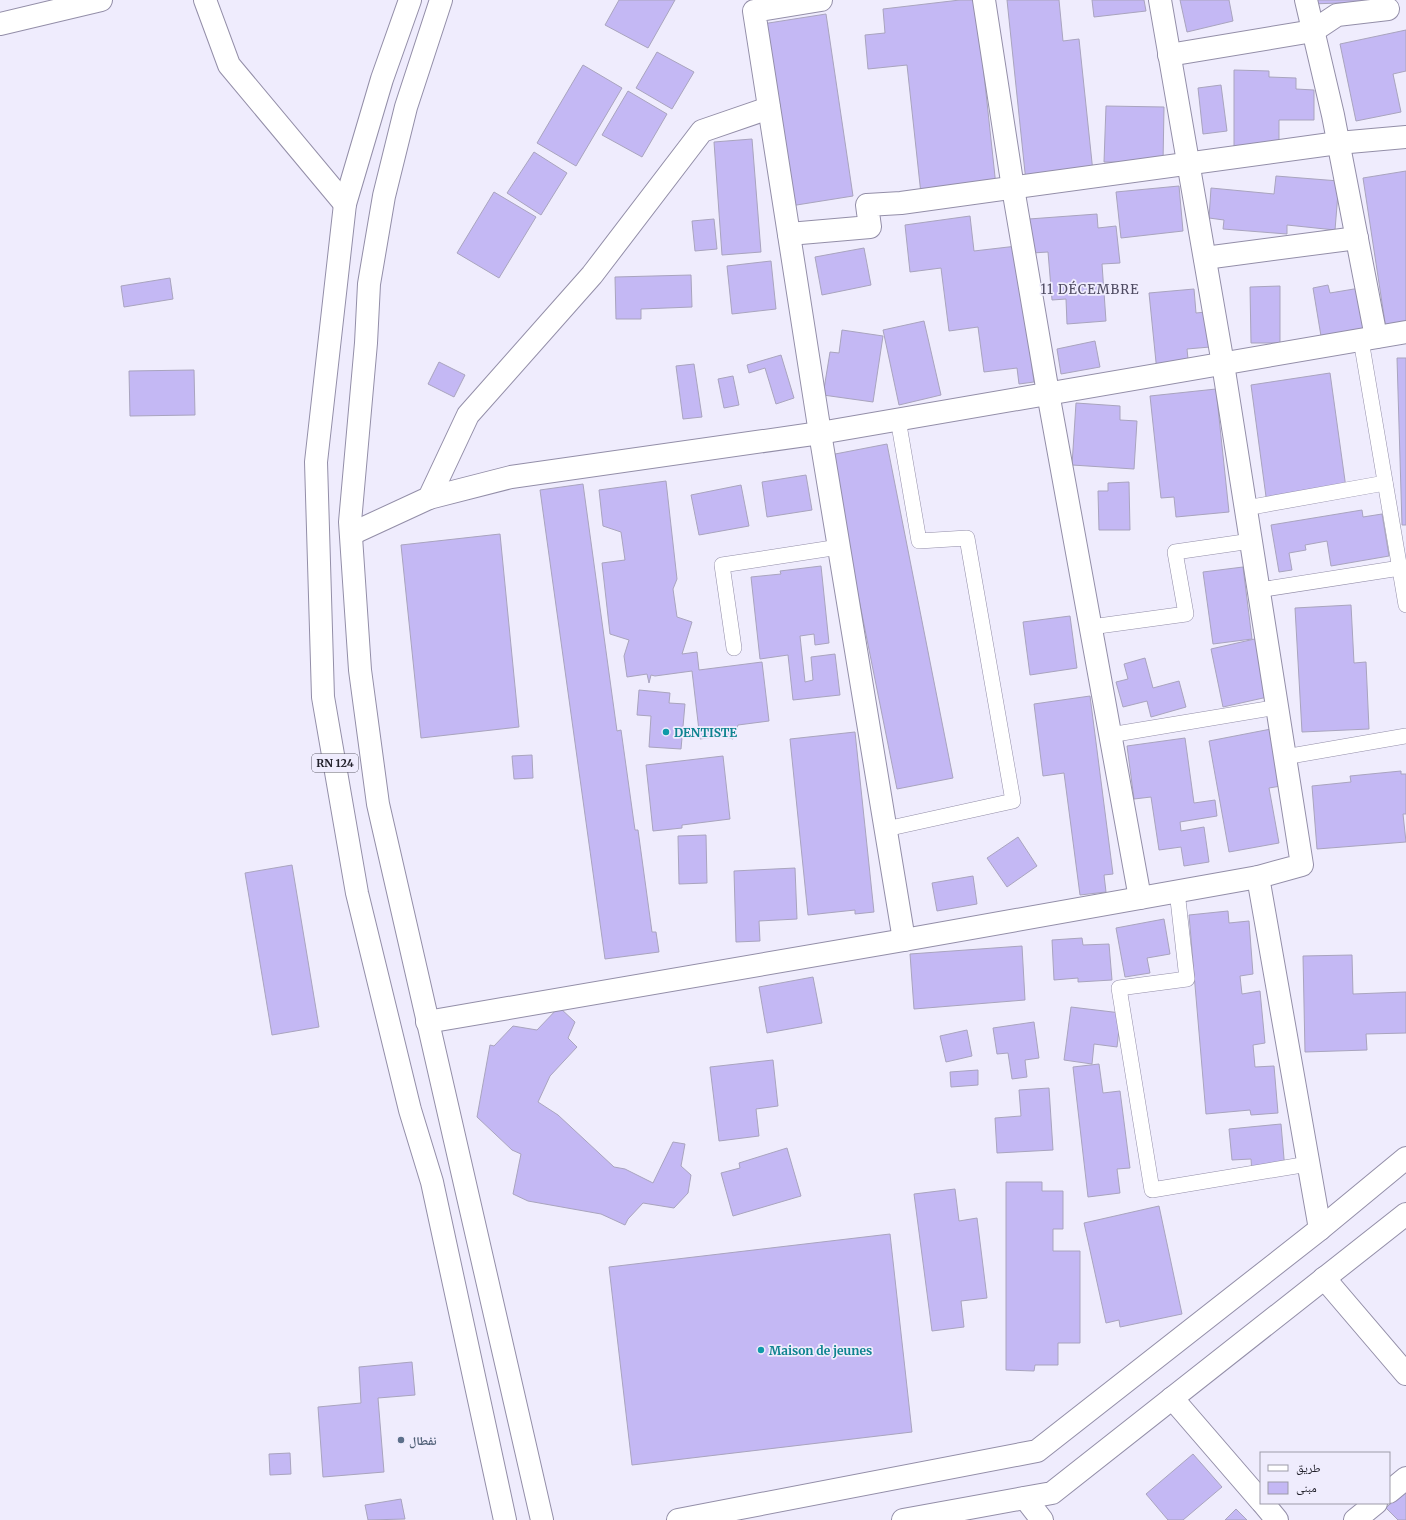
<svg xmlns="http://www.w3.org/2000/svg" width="1406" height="1520" viewBox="0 0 1406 1520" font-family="Merriweather,'Noto Naskh Arabic',serif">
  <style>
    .building { fill: #c4b8f4; stroke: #a9a4be }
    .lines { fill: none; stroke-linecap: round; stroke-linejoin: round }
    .lane-casing { stroke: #938ea8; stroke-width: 16 }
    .street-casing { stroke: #938ea8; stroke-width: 24 }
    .primary-casing { stroke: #938ea8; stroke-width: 24 }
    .lane { stroke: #fff; stroke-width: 15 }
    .street { stroke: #fff; stroke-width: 22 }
    .primary { stroke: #fff; stroke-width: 22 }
    .culture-dot { fill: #0f9aa8; stroke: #efecfd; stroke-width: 1.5 }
    .service-dot { fill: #5c6f8a; stroke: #efecfd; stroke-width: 1.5 }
    .labels { text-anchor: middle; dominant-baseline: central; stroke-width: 3.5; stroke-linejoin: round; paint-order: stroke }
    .shield { fill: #efecfd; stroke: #605e6a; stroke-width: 1 }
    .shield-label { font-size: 11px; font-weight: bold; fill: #22212b }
    .culture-label { font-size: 12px; font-weight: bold; fill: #0d838f; stroke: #efecfd; text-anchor: start }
    .service-label { font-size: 12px; font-weight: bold; fill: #4e5e75; stroke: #efecfd; text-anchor: start }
    .neighbourhood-label { font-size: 13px; letter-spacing: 1px; fill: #504c63; stroke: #efecfd }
  </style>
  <rect width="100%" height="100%" fill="#efecfd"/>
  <g class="building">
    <path d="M619 0H675L648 48 605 25Z"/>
    <path d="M960 0H976L996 186 921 194 907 65 868 69 865 35 885 33 883 9Z"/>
    <path d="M1007 0H1059L1063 41 1079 39 1093 172 1026 182Z"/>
    <path d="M1092 0H1144L1146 11 1094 17Z"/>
    <path d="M1180 0H1229L1233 21 1187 32Z"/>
    <path d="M1309 0H1373V2L1309 4Z"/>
    <path d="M826 14 853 196 784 207 756 25Z"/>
    <path d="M1406 30V71L1393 74 1401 112 1356 121 1340 44Z"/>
    <path d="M657 52 694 72 672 109 636 88Z"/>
    <path d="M583 65 622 88 576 166 537 143Z"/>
    <path d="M1234 70 1269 71V77L1296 78V89L1314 90V120H1279V147H1234Z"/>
    <path d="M1221 85 1227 131 1203 134 1198 88Z"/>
    <path d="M628 91 667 114 642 157 602 135Z"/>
    <path d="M1106 106 1164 107 1163 163 1104 162Z"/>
    <path d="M752 139 761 252 722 255 714 142Z"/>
    <path d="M534 152 567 173 541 215 507 193Z"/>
    <path d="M1406 171V326L1386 329 1363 178Z"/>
    <path d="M1276 176 1339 181 1335 230 1287 225V234L1223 229 1224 220 1209 218 1211 188 1274 194Z"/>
    <path d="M1179 186 1183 231 1121 238 1116 192Z"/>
    <path d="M494 192 536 217 499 278 457 253Z"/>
    <path d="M1097 214 1098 228 1116 226 1120 263 1102 264 1106 321 1067 324 1066 299 1052 300 1048 252 1032 253 1029 219Z"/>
    <path d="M970 216 974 251 1017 246 1034 382 1019 384 1017 368 984 372 978 327 949 331 941 268 910 272 905 225Z"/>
    <path d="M714 219 717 249 695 251 692 221Z"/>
    <path d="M864 248 871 285 822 295 815 257Z"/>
    <path d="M771 261 776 309 732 314 727 266Z"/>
    <path d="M691 275 692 307 641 309V319H616L615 277Z"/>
    <path d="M170 278 173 299 124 307 121 286Z"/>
    <path d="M1328 285 1330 293 1360 288 1367 328 1321 336 1313 288Z"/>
    <path d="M1280 286V343H1251L1250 287Z"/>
    <path d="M1194 289 1196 313 1206 312 1210 347 1187 349 1189 369 1157 372 1149 293Z"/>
    <path d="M924 321 941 395 899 405 883 330Z"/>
    <path d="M842 330 883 336 873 402 823 395 830 352 839 353Z"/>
    <path d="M1095 341 1100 367 1061 374 1057 349Z"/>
    <path d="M781 355 794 398 776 404 765 368 749 373 747 365Z"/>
    <path d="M1397 358H1406V525H1402Z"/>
    <path d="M439 362 465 375 454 397 428 384Z"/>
    <path d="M694 364 702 417 683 419 676 366Z"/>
    <path d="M194 370 195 415 130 416 129 371Z"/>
    <path d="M1330 373 1346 488 1267 504 1251 385Z"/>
    <path d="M733 376 739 405 724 408 718 379Z"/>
    <path d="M1216 389 1229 512 1176 517 1174 497 1161 498 1150 396Z"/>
    <path d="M1076 403 1120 406V420L1137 421 1134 469 1072 465Z"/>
    <path d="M887 444 953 778 897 789 830 455Z"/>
    <path d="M806 475 812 510 767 517 762 482Z"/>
    <path d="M666 481 677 579 673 589 677 617 692 622 682 654 697 652 699 670 762 662 769 721 738 725 733 739 722 736 700 739 692 671 655 676 651 675 649 683 647 674 627 677 624 656 629 640 610 634 602 563 625 560 621 532 603 526 599 490Z"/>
    <path d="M1129 482 1130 530H1099L1098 491H1108V483Z"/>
    <path d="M583 484 617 731 621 730 635 830H638L652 932H656L659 952 605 959 540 490Z"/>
    <path d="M741 485 749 526 699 535 691 495Z"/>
    <path d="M1362 510 1363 517 1382 514 1389 556 1331 566 1327 541 1305 545 1306 550 1289 553 1292 570 1279 572 1271 525Z"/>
    <path d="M500 534 519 727 421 738 401 545Z"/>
    <path d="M821 566 829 643 815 645 814 634 800 636 805 682 813 680 811 657 835 654 840 695 793 700 788 655 760 659 751 577 781 574 780 571Z"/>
    <path d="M1243 567 1252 639 1213 644 1203 572Z"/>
    <path d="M1351 605 1354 663 1366 662 1369 729 1302 732 1295 608Z"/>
    <path d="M1070 616 1077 668 1030 675 1023 622Z"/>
    <path d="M1259 638 1272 696 1223 707 1211 649Z"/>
    <path d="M1145 658 1153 688 1179 681 1186 707 1151 717 1147 701 1123 707 1116 682 1128 679 1124 664Z"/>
    <path d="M639 690 670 693 669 703 685 704 681 749 649 747 651 716 637 715Z"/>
    <path d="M1090 696 1113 874 1104 875 1106 892 1080 895 1064 773 1043 776 1034 704Z"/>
    <path d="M1271 729 1281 786 1269 788 1279 843 1229 852 1209 741Z"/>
    <path d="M855 732 874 912 855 914V910L808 915 790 739Z"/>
    <path d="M1185 738 1194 803 1215 800 1217 816 1180 822 1181 831 1204 827 1209 862 1184 866 1181 847 1159 850 1151 797 1134 799 1127 746Z"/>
    <path d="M532 755 533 778 514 779 512 756Z"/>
    <path d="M723 756 730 819 682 825V828L653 831 646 765Z"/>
    <path d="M1401 771V774H1406V814H1403L1406 842 1317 849 1312 786 1351 782 1350 776Z"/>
    <path d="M706 835 707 883 679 884 678 836Z"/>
    <path d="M1018 837 1037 866 1007 887 987 858Z"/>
    <path d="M292 865 319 1027 272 1035 245 873Z"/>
    <path d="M795 868 797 919 759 921 760 941 736 942 734 871Z"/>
    <path d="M973 876 977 904 937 911 932 883Z"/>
    <path d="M1228 911 1229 923 1249 921 1253 974 1240 976 1242 994 1260 991 1265 1043 1253 1045 1255 1067 1274 1066 1278 1113 1251 1115 1250 1110 1206 1114 1189 915Z"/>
    <path d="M1164 919 1170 954 1147 958 1150 973 1125 977 1116 928Z"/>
    <path d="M1082 938 1083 945 1109 944 1112 980 1078 982V978L1054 980 1052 940Z"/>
    <path d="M1022 946 1025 1000 914 1009 910 954Z"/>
    <path d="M1352 955 1353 994 1406 992V1033L1366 1034 1367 1050 1305 1052 1303 956Z"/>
    <path d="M813 977 822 1023 767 1033 759 987Z"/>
    <path d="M559 1007 575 1022 568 1038 577 1047 550 1076 538 1102 558 1115 614 1167 625 1169 653 1183 673 1142 685 1144 681 1166 691 1175 688 1193 674 1208 643 1203 628 1219 625 1225 601 1214 528 1201 513 1194 521 1154 512 1150 477 1117 490 1045 494 1046 513 1026 537 1030Z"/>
    <path d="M1071 1007 1121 1013 1117 1047 1094 1044 1092 1064 1064 1060Z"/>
    <path d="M1034 1022 1039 1058 1025 1060 1027 1077 1012 1079 1008 1053 997 1054 993 1028Z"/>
    <path d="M967 1030 972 1056 946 1062 940 1036Z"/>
    <path d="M773 1060 778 1106 756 1109 759 1136 719 1141 710 1067Z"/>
    <path d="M1099 1064 1103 1093 1120 1091 1130 1168 1117 1169 1120 1193 1088 1197 1073 1067Z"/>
    <path d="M978 1070V1085L951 1087 950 1072Z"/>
    <path d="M1049 1088 1053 1150 997 1153 995 1118 1021 1116 1019 1090Z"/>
    <path d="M1281 1124 1285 1170 1252 1174 1251 1159 1232 1160 1229 1129Z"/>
    <path d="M787 1148 801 1196 733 1216 721 1173 740 1168 739 1163Z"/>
    <path d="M1006 1182H1042V1191H1063V1229H1053V1251H1080V1343H1058V1365H1035L1034 1371 1006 1370Z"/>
    <path d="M955 1189 959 1221 977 1218 987 1298 961 1301 964 1327 932 1331 914 1194Z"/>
    <path d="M1159 1206 1182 1314 1120 1327 1119 1320 1106 1323 1084 1223Z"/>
    <path d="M890 1234 912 1432 632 1465 609 1267Z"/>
    <path d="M412 1362 415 1395 378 1398 384 1472 323 1477 318 1407 361 1403 359 1367Z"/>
    <path d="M290 1453 291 1474 270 1475 269 1454Z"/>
    <path d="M1193 1454 1222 1487 1183 1520H1168L1146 1494Z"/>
    <path d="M1406 1488V1520H1398L1386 1508Z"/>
    <path d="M401 1499 405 1519 368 1520 365 1505Z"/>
    <path d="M1236 1509 1247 1520H1225Z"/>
  </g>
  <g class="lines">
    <defs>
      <g id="lane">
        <path d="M1361 340 1406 605"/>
        <path d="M1246 508 1385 483"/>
        <path d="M1259 590 1400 568"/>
        <path d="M1091 627 1186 614 1175 552 1251 541"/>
        <path d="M734 648 722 565 839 547"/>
        <path d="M1110 735 1278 707"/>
        <path d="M1285 757 1406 736"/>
        <path d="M886 829 1013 801 967 538 919 541 898 419"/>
        <path d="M1177 891 1187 979 1119 988 1152 1190 1308 1164"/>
      </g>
      <g id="street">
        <path d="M205 0 229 65 345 204"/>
        <path d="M821 0 754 11 820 433 904 940"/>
        <path d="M984 0 1013 188 1048 393 1140 898"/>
        <path d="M1306 0 1333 115 1376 337"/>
        <path d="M0 24 101 0"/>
        <path d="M1169 55 1313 31 1337 15 1388 9"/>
        <path d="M789 234 870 227 867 205 901 203 1338 143 1406 137"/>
        <path d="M1205 258 1357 238"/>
        <path d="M429 498 511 477 820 433 1406 332"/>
        <path d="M351 534 429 498 468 415 592 275 702 131 769 108"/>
        <path d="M1258 877 1320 1229"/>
        <path d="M427 1022 904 940 1258 877 1302 865 1223 364 1160 0"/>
        <path d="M1324 1278 1406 1374"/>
        <path d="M1172 1398 1261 1501"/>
        <path d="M1389 1492 1406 1478"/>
        <path d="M1025 1498 1042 1520"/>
        <path d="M1263 1503 1277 1520"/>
        <path d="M678 1520 1037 1451 1320 1229 1406 1158"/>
        <path d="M903 1520 1052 1493 1406 1214"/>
        <path d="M1355 1520 1376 1503"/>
      </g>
      <g id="primary">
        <path d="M410 0 382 79 345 204 316 462 323 697 357 893 410 1110 432 1182 505 1520"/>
        <path d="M441 0 406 107 384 196 369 284 366 343 350 522 360 670 378 804 542 1520"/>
      </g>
    </defs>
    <use href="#lane" class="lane-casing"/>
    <use href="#street" class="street-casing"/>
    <use href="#primary" class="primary-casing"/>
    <use href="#lane" class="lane"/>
    <use href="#street" class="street"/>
    <use href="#primary" class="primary"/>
  </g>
  <g class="culture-dot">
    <circle cx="666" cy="732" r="4"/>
    <circle cx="761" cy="1350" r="4"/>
  </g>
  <circle class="service-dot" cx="401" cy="1440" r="4"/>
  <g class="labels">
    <rect class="shield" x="312" y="754" width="46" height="18" rx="3"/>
    <g class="shield-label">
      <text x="335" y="763">RN 124</text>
    </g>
    <g class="culture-label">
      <text x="674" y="732">DENTISTE</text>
      <text x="769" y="1350">Maison de jeunes</text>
    </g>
    <g class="service-label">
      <text x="409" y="1440">نفطال</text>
    </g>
    <g class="neighbourhood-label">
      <text x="1090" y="289">11 DÉCEMBRE</text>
    </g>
  </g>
  <rect x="1260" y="1452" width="130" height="52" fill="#efecfd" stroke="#9d9ba9"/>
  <rect x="1268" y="1465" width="20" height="6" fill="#ffffff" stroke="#9d9ba9"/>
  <text x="1296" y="1472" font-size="12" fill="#22212b">طريق</text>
  <rect x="1268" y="1482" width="20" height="12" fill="#c4b8f4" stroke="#9d9ba9"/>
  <text x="1296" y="1492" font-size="12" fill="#22212b">مبنى</text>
</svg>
